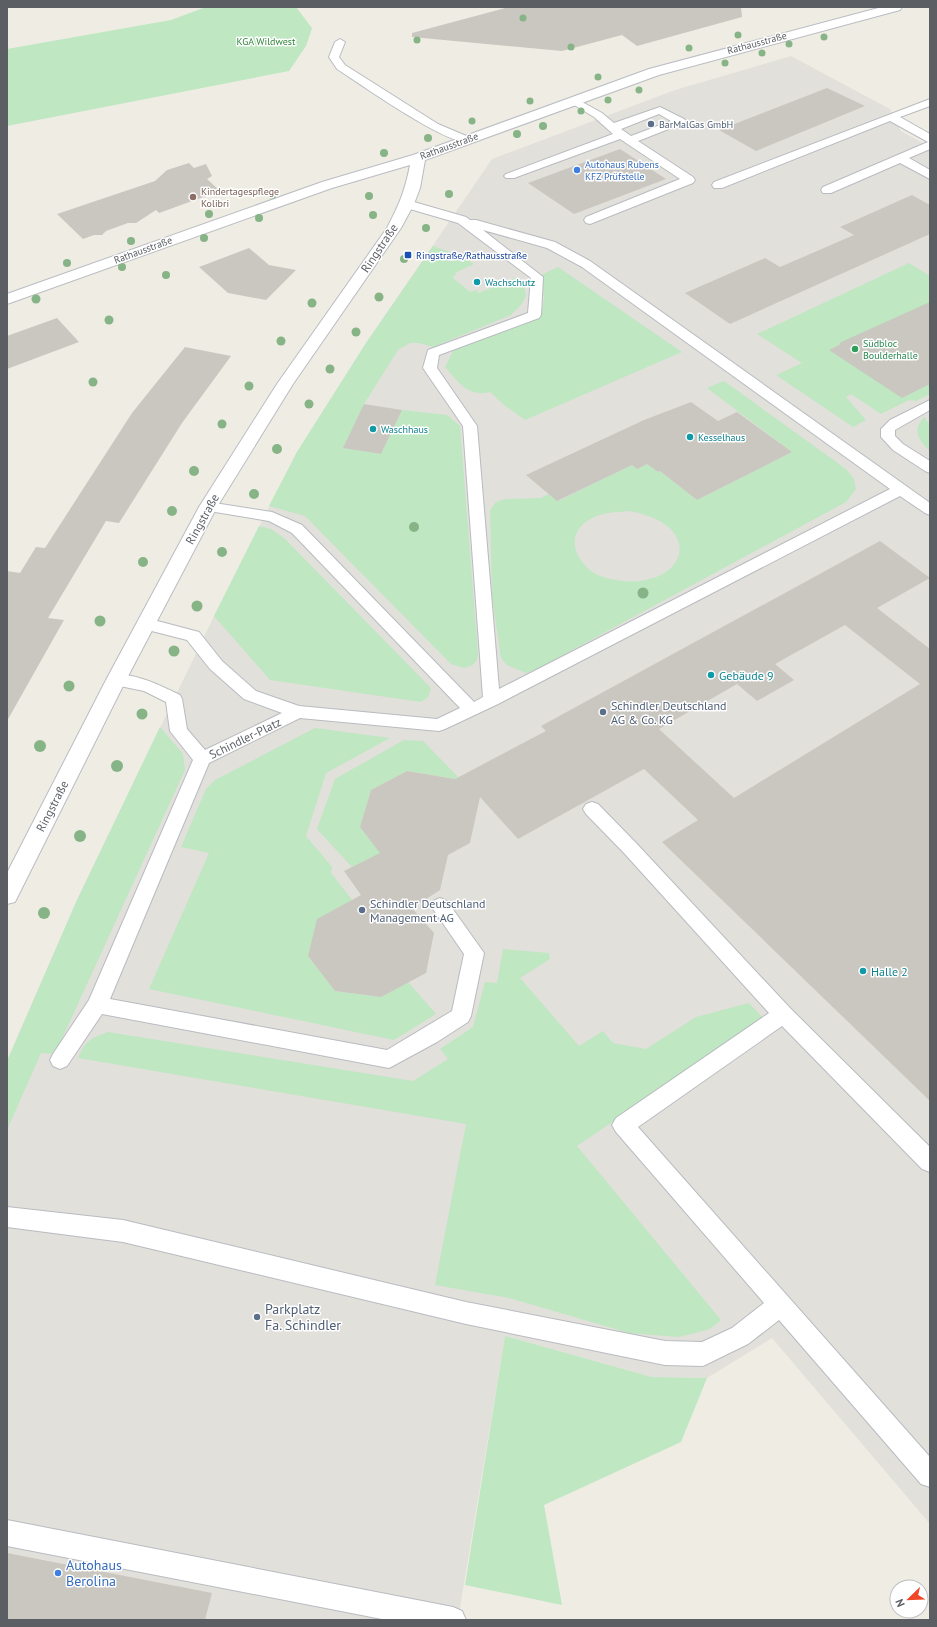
<svg xmlns="http://www.w3.org/2000/svg" width="937" height="1627" viewBox="0 0 937 1627" font-family="'PT Sans',sans-serif">
  <style>
    .industrial { fill: #e2e0db }
    .green { fill: #bee7c2; fill-rule: evenodd }
    .building { fill: #cac7c0; fill-rule: evenodd }
    .lines { fill: none; stroke-linecap: round; stroke-linejoin: round }
    .lane-casing { stroke: #b8bbc0; stroke-width: 2 }
    .secondary-casing { stroke: #b9bcc2; stroke-width: 2 }
    .lane { fill: #fff; fill-rule: evenodd }
    .secondary { fill: #fff; fill-rule: evenodd }
    .tree { fill: #86b487 }
    .service-dot { fill: #5c6f8a; stroke: #fff; stroke-width: 1.5 }
    .shop-dot { fill: #3f7fe0; stroke: #fff; stroke-width: 1.5 }
    .education-dot { fill: #8d6e63; stroke: #fff; stroke-width: 1.5 }
    .transit-dot { fill: #1a4fb4; stroke: #fff; stroke-width: 1.5 }
    .culture-dot { fill: #0f9aa8; stroke: #fff; stroke-width: 1.5 }
    .leisure-dot { fill: #2e9e5b; stroke: #fff; stroke-width: 1.5 }
    .labels { text-anchor: middle; dominant-baseline: central; stroke-width: 3; stroke-linejoin: round; paint-order: stroke }
    .far-park-label { font-size: 10px; fill: #31863c; stroke: #fff }
    .far-street-label { font-size: 10px; fill: #5b5f64; stroke: #fff }
    .far-service-label { font-size: 10px; fill: #4e5e75; stroke: #fff; text-anchor: start }
    .far-shop-label { font-size: 10px; fill: #366cbe; stroke: #fff; text-anchor: start }
    .far-education-label { font-size: 10px; fill: #785e54; stroke: #fff; text-anchor: start }
    .far-transit-label { font-size: 10px; fill: #164399; stroke: #fff; text-anchor: start }
    .far-culture-label { font-size: 10px; fill: #0d838f; stroke: #fff; text-anchor: start }
    .far-leisure-label { font-size: 10px; fill: #27864d; stroke: #fff; text-anchor: start }
    .street-label { font-size: 12px; fill: #5b5f64; stroke: #fff }
    .culture-label { font-size: 12px; fill: #0d838f; stroke: #fff; text-anchor: start }
    .service-label { font-size: 12px; fill: #4e5e75; stroke: #fff; text-anchor: start }
    .near-service-label { font-size: 14px; fill: #4e5e75; stroke: #fff; text-anchor: start }
    .near-shop-label { font-size: 14px; fill: #366cbe; stroke: #fff; text-anchor: start }
  </style>
  <rect width="100%" height="100%" fill="#efede3"/>
  <path class="industrial" d="M791 56 890 109 901 131 930 147V1524L772 1338 707 1378 652 1377 505 1336 458 1620H7V1061L77 900 214 616 297 452 366 343 492 159 675 90Z"/>
  <g class="green">
    <path d="M206 7H296L312 28 306 46 289 71 7 126V49L171 20Z"/>
    <path d="M433 246 463 257 474 264 455 273 456 275 452 277 470 292 476 290 479 293 515 278 524 284 526 296 521 305 511 315 433 347 419 343H410L398 350 364 404 344 448 381 454 402 410 447 415 460 426 478 654C478 663 472 666 464 668L451 664 305 516 269 506 297 452 366 343Z"/>
    <path d="M909 263 930 276V394L916 401 909 400 881 414 851 394 846 397 866 420 853 427 776 375 802 363 757 334Z"/>
    <path d="M558 267 682 352 525 420 504 405 490 392C468 398 458 381 445 367L453 351 521 324 542 310 544 299 541 275Z"/>
    <path d="M724 381 846 469 854 479 856 489 846 502 539 668 526 673 507 665 501 658 492 596 490 510 496 502 505 499 541 498 549 494 558 501 632 465 637 469 647 464 658 472 660 471 697 500 792 452 707 388ZM629 511C710 525 685 592 616 580 608 579 598 576 591 571 568 552 568 526 599 515 609 512 619 512 629 511Z"/>
    <path d="M924 417 930 425V451C918 440 912 431 924 417Z"/>
    <path d="M259 526 271 529 284 538 431 688 428 697 421 702 270 680 214 616Z"/>
    <path d="M160 727 183 754 185 770 55 1054 41 1053 7 1130V1061L77 900Z"/>
    <path d="M315 728 390 738 326 773 306 836 332 867 331 873 352 900 318 919 308 956 335 991 381 997 408 982 436 1014 394 1040 149 989 209 853 181 847 206 789 215 780Z"/>
    <path d="M404 740 423 741 458 777 455 779 407 771 371 790 360 827 381 853 352 867 317 829 335 779Z"/>
    <path d="M503 949 549 953 550 959 520 978 579 1046 603 1031 613 1043 646 1049 696 1017 749 1003 764 1019 577 1146 721 1320 710 1329 679 1337 629 1333 509 1298 435 1285 466 1124 78 1058C85 1041 91 1038 108 1032L413 1081 448 1059 440 1049 473 1027 485 982 497 983Z"/>
    <path d="M505 1336 652 1377 707 1378 681 1442 544 1505 562 1605 465 1585Z"/>
  </g>
  <g class="building">
    <path d="M509 7H741L742 17 637 46 622 35 562 51 412 37V33Z"/>
    <path d="M827 88 865 106 756 151 719 130Z"/>
    <path d="M620 149 666 179 574 214 528 183Z"/>
    <path d="M189 163 194 168 206 164 212 176 207 179 220 191 159 213 156 210 136 223H128L106 231 102 235H94L83 239 57 214 155 181 167 170Z"/>
    <path d="M912 195 930 205V234L730 324 685 293 765 258 780 267 854 235 840 227Z"/>
    <path d="M249 248 269 265 296 270 266 300 228 293 199 267Z"/>
    <path d="M930 302V384L902 398 829 350 841 344 839 343 870 329Z"/>
    <path d="M57 318 79 342 7 369V336Z"/>
    <path d="M185 347 231 356 182 423 119 523 106 521 48 618 64 620 7 721V571L20 573 36 547 45 548 132 413Z"/>
    <path d="M691 402 718 421 737 412 792 452 697 500 660 471 658 472 647 464 637 469 632 465 557 501 526 475 644 420Z"/>
    <path d="M364 404 402 410 381 454 343 448Z"/>
    <path d="M880 541 930 578 877 608 930 649V1101L662 842 698 820 644 769 518 839 480 797 470 843 448 855 440 890 412 908 434 933 426 973 381 997 335 991 308 956 317 919 361 895 344 871 380 853 360 827 371 790 407 771 455 779 546 731 541 726ZM845 625 920 684 734 798 659 729 737 684 757 701 794 680 775 664Z"/>
    <path d="M7 1553 212 1593 205 1620H7Z"/>
  </g>
  <g class="lines">
    <defs>
      <g id="lane">
        <path d="M340 39 345 42 339 57 345 65 438 124 471 138 473 140 471 142C450 148 359 83 337 69L329 57 335 42Z"/>
        <path d="M575 98 602 113 614 123 660 107 684 119 686 121 684 123 638 141 693 177 695 180 693 183 590 224 586 223 584 220 586 217 680 179 620 139 514 178H506L504 176 506 174 613 134 594 117 571 103 569 101ZM659 114 671 121 631 136 621 129Z"/>
        <path d="M930 99V106L900 117 930 134V149L909 158 930 170V179L900 163 831 193H823L821 190 823 187 928 142 890 121 722 188H714L712 185 714 182Z"/>
        <path d="M407 200 466 217 470 220H476L555 242 590 261 930 503V515L925 513 900 496 498 704 445 729 439 731 300 718 209 763 110 999 387 1050 452 1011 464 954 431 906 433 901 440 898 447 901 484 953 471 1016 468 1022 437 1042 389 1068 102 1014 67 1066 60 1069 53 1066 50 1060 53 1054 89 1000 193 760 170 731 166 702 144 691 110 684 108 680 110 676C130 670 162 686 180 695L182 699 187 729 205 750 282 713 244 699 210 669 187 640 140 628 138 624 140 620 146 618 199 632 222 661 256 691 299 706 437 719 460 708 292 533 269 521 203 510 201 507 203 504 208 502 272 512 302 525 474 702 483 697 463 426 423 368 428 350 528 313 531 278 458 223 403 207 401 204 403 201ZM483 230 547 248 582 267 890 489 499 689 477 426 437 368 439 355 539 318 541 315 543 277Z"/>
        <path d="M930 400V410L895 430V436L903 444 930 461V473L925 471 893 450 881 437V429L890 420Z"/>
        <path d="M592 802 598 804 636 843 790 1008 930 1147V1172L922 1169 782 1026 638 1127 930 1457V1487L921 1484 779 1320 748 1344 703 1366 665 1365 466 1324 123 1242 7 1227V1207L123 1220 466 1302 665 1341 702 1342 732 1328 764 1303 616 1132 612 1125 616 1118 769 1013 624 853 586 814 583 809 586 804Z"/>
        <path d="M7 1520 453 1607 462 1611 466 1620H387L7 1546Z"/>
      </g>
      <path id="secondary" d="M882 7H902L900 10 659 75 425 160 420 188 414 204 401 228 293 384 217 507 126 680 15 902 7 904V873L106 680 199 507 277 384 387 228C399 205 405 191 410 165L332 188 7 304V294L322 182 413 155 649 69Z"/>
    </defs>
    <use href="#lane" class="lane-casing"/>
    <use href="#secondary" class="secondary-casing"/>
    <use href="#lane" class="lane"/>
    <use href="#secondary" class="secondary"/>
  </g>
  <g class="tree">
    <circle cx="523" cy="18" r="3.5"/>
    <circle cx="738" cy="35" r="3.5"/>
    <circle cx="824" cy="37" r="3.5"/>
    <circle cx="417" cy="40" r="3.5"/>
    <circle cx="789" cy="44" r="3.5"/>
    <circle cx="571" cy="47" r="3.5"/>
    <circle cx="689" cy="48" r="3.5"/>
    <circle cx="762" cy="53" r="3.5"/>
    <circle cx="725" cy="63" r="3.5"/>
    <circle cx="598" cy="77" r="3.5"/>
    <circle cx="639" cy="90" r="3.5"/>
    <circle cx="608" cy="100" r="3.5"/>
    <circle cx="530" cy="101" r="3.5"/>
    <circle cx="581" cy="111" r="3.5"/>
    <circle cx="472" cy="121" r="3.5"/>
    <circle cx="543" cy="126" r="4"/>
    <circle cx="517" cy="134" r="4"/>
    <circle cx="428" cy="138" r="4"/>
    <circle cx="384" cy="153" r="4"/>
    <circle cx="449" cy="194" r="4"/>
    <circle cx="272" cy="195" r="4"/>
    <circle cx="369" cy="196" r="4"/>
    <circle cx="209" cy="214" r="4"/>
    <circle cx="373" cy="215" r="4"/>
    <circle cx="259" cy="218" r="4"/>
    <circle cx="426" cy="228" r="4"/>
    <circle cx="204" cy="238" r="4"/>
    <circle cx="131" cy="241" r="4"/>
    <circle cx="404" cy="259" r="4"/>
    <circle cx="67" cy="263" r="4"/>
    <circle cx="122" cy="267" r="4"/>
    <circle cx="166" cy="275" r="4"/>
    <circle cx="379" cy="297" r="4.5"/>
    <circle cx="36" cy="299" r="4.5"/>
    <circle cx="312" cy="303" r="4.5"/>
    <circle cx="109" cy="320" r="4.5"/>
    <circle cx="356" cy="332" r="4.5"/>
    <circle cx="281" cy="341" r="4.5"/>
    <circle cx="330" cy="369" r="4.5"/>
    <circle cx="93" cy="382" r="4.5"/>
    <circle cx="249" cy="386" r="4.5"/>
    <circle cx="309" cy="404" r="4.5"/>
    <circle cx="222" cy="424" r="4.5"/>
    <circle cx="277" cy="449" r="5"/>
    <circle cx="194" cy="471" r="5"/>
    <circle cx="254" cy="494" r="5"/>
    <circle cx="172" cy="511" r="5"/>
    <circle cx="414" cy="527" r="5"/>
    <circle cx="222" cy="552" r="5"/>
    <circle cx="143" cy="562" r="5"/>
    <circle cx="643" cy="593" r="5.5"/>
    <circle cx="197" cy="606" r="5.5"/>
    <circle cx="100" cy="621" r="5.5"/>
    <circle cx="174" cy="651" r="5.5"/>
    <circle cx="69" cy="686" r="5.5"/>
    <circle cx="142" cy="714" r="5.5"/>
    <circle cx="40" cy="746" r="6"/>
    <circle cx="117" cy="766" r="6"/>
    <circle cx="80" cy="836" r="6"/>
    <circle cx="44" cy="913" r="6"/>
  </g>
  <g class="service-dot">
    <circle cx="651" cy="124" r="4"/>
    <circle cx="603" cy="712" r="4"/>
    <circle cx="362" cy="910" r="4"/>
    <circle cx="257" cy="1317" r="4"/>
  </g>
  <g class="shop-dot">
    <circle cx="577" cy="170" r="4"/>
    <circle cx="58" cy="1573" r="4"/>
  </g>
  <circle class="education-dot" cx="193" cy="197" r="4"/>
  <rect class="transit-dot" x="404" y="251" width="8" height="8" rx="2"/>
  <g class="culture-dot">
    <circle cx="477" cy="282" r="4"/>
    <circle cx="373" cy="429" r="4"/>
    <circle cx="690" cy="437" r="4"/>
    <circle cx="711" cy="675" r="4"/>
    <circle cx="863" cy="971" r="4"/>
  </g>
  <circle class="leisure-dot" cx="855" cy="349" r="4"/>
  <g class="labels">
    <g class="far-park-label">
      <text x="266" y="41">KGA Wildwest</text>
    </g>
    <g class="far-street-label">
      <text transform="translate(757 43) rotate(-15)">Rathausstraße</text>
      <text transform="translate(449 146) rotate(-20)">Rathausstraße</text>
      <text transform="translate(143 250) rotate(-20)">Rathausstraße</text>
    </g>
    <g class="far-service-label">
      <text x="659" y="124">BarMalGas GmbH</text>
    </g>
    <g class="far-shop-label">
      <text x="585" y="164">Autohaus Rubens<tspan x="585" dy="12">KFZ Prüfstelle</tspan></text>
    </g>
    <g class="far-education-label">
      <text x="201" y="191">Kindertagespflege<tspan x="201" dy="12">Kolibri</tspan></text>
    </g>
    <g class="far-transit-label">
      <text x="416" y="255">Ringstraße/Rathausstraße</text>
    </g>
    <g class="far-culture-label">
      <text x="485" y="282">Wachschutz</text>
      <text x="381" y="429">Waschhaus</text>
      <text x="698" y="437">Kesselhaus</text>
    </g>
    <g class="far-leisure-label">
      <text x="863" y="343">Südbloc<tspan x="863" dy="12">Boulderhalle</tspan></text>
    </g>
    <g class="street-label">
      <text transform="translate(379 248) rotate(-56)">Ringstraße</text>
      <text transform="translate(202 519) rotate(-61)">Ringstraße</text>
      <text transform="translate(245 738) rotate(-26)">Schindler-Platz</text>
      <text transform="translate(52 806) rotate(-63)">Ringstraße</text>
    </g>
    <g class="culture-label">
      <text x="719" y="675">Gebäude 9</text>
      <text x="871" y="971">Halle 2</text>
    </g>
    <g class="service-label">
      <text x="611" y="705">Schindler Deutschland<tspan x="611" dy="14">AG &amp; Co. KG</tspan></text>
      <text x="370" y="903">Schindler Deutschland<tspan x="370" dy="14">Management AG</tspan></text>
    </g>
    <g class="near-service-label">
      <text x="265" y="1309">Parkplatz<tspan x="265" dy="16">Fa. Schindler</tspan></text>
    </g>
    <g class="near-shop-label">
      <text x="66" y="1565">Autohaus<tspan x="66" dy="16">Berolina</tspan></text>
    </g>
  </g>
  <rect width="937" height="1627" fill="none" stroke="#5b5f64" stroke-width="16"/>
  <g transform="translate(909 1599) rotate(247)"><circle r="19" fill="#ffffff" stroke="#bdbfc1"/>
  <path d="M0-3L7 15L0 10L-7 15Z" fill="#f04728"/>
  <text y="-6" font-size="11" font-weight="bold" text-anchor="middle" fill="#5b5f64">N</text>
  </g>
</svg>
